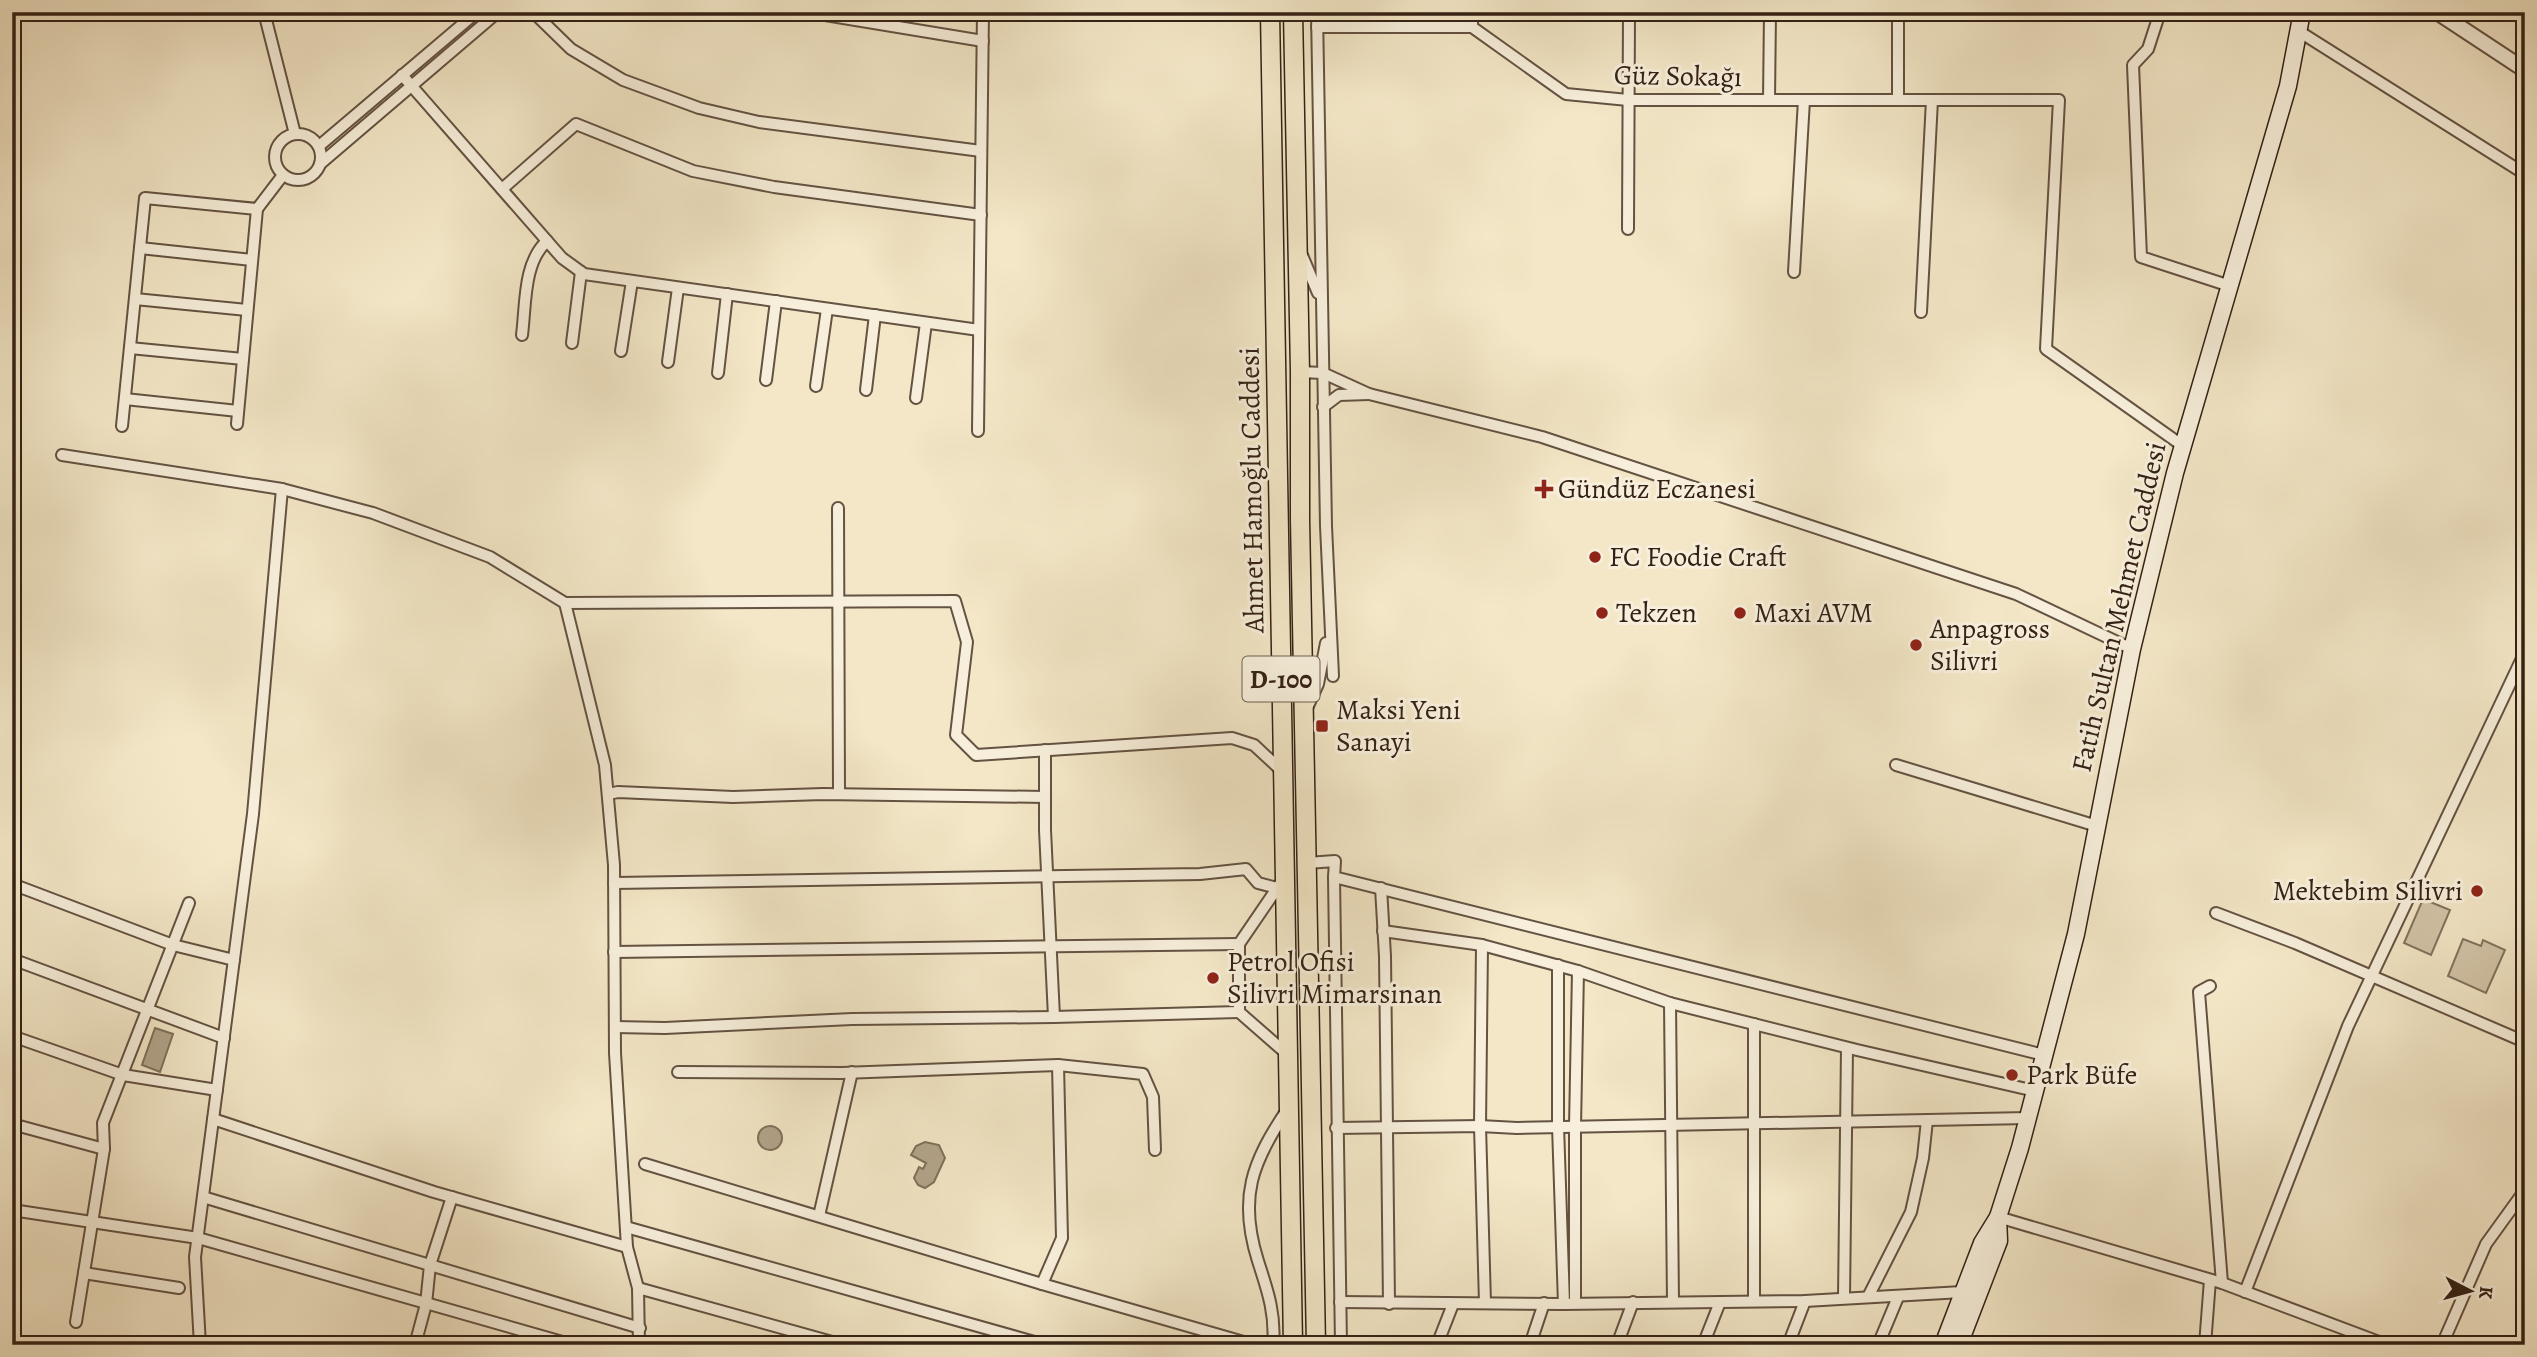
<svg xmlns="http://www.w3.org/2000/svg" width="2537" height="1357" viewBox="0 0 2537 1357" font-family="Alegreya,serif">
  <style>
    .green { fill: #d3c5a9; stroke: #84735f; stroke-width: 2 }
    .water { fill: #b2a48a; stroke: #80705b; stroke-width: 2 }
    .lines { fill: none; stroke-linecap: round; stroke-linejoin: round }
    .minor-casing { stroke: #645242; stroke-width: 14 }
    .tertiary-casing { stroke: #645242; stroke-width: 18 }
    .secondary-casing { stroke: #342115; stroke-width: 19 }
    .trunk-casing { stroke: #342115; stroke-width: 21 }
    .minor { stroke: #f7efdb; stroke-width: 10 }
    .tertiary { stroke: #f7efdb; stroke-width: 14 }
    .secondary { stroke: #f7efdb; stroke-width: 16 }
    .trunk { stroke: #f3e7c7; stroke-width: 18 }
    .poi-dot { fill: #8f2418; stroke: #f7efdb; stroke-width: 2.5 }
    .labels { text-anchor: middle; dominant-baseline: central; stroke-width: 6; stroke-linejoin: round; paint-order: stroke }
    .shield { fill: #f7efdb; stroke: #6e5f50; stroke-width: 2 }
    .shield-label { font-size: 26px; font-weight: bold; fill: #342115 }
    .street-label { font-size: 28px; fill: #342115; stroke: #f7efdb }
    .poi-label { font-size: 28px; fill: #342115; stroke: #f7efdb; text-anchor: start }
  </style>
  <rect width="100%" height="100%" fill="#f3e7c7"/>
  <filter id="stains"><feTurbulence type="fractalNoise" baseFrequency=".00286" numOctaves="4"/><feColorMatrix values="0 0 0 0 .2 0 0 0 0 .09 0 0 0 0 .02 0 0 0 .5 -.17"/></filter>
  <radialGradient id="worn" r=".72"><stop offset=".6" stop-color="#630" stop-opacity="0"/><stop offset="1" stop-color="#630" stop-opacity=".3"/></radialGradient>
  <g class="green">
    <path d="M2423 899 2450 910 2431 955 2404 943Z"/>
    <path d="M2463 939 2481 946 2483 940 2505 950 2486 993 2448 976Z"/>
  </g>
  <g class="water">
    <path d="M155 1028 173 1034 160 1072 142 1065Z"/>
    <circle cx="770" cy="1138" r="12"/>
    <path d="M925 1142 939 1145 945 1158 934 1182 925 1188 918 1185 914 1178 919 1167 923 1169 926 1163 911 1155 916 1146Z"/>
  </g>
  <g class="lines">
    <defs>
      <g id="minor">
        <path d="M264 12 295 134"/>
        <path d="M533 12 571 49 623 80 699 108 759 122 981 151"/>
        <path d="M807 12 983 41"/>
        <path d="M1317 12 1326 526 1333 676"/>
        <path d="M2160 12 2148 49 2133 65 2141 257 2230 286"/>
        <path d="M1317 27H1472L1566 94 1628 100H2059L2046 349 2183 446"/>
        <path d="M1472 27V12"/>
        <path d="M2300 32 2525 174"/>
        <path d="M402 75 562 258 584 274 979 330"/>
        <path d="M1769 100 1770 12"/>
        <path d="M1898 100V12"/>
        <circle cx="298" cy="157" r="23"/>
        <path d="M319 146 477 12"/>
        <path d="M320 164 498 12"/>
        <path d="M502 189 576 124 693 171 774 187 981 215"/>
        <path d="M1628 229 1629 12"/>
        <path d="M140 248 252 260"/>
        <path d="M1301 253 1318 293"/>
        <path d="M1794 272 1804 100"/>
        <path d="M135 299 247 310"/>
        <path d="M1921 312 1932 100"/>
        <path d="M522 335C526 304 523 263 547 241"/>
        <path d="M572 343 581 272"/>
        <path d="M130 348 243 359"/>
        <path d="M621 351 632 281"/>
        <path d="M668 362 678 288"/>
        <path d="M1300 372 1323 373 1369 394 1339 395 1323 407"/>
        <path d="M718 373 727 294"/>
        <path d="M766 380 776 301"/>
        <path d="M816 386 827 309"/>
        <path d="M866 390 875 315"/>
        <path d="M1369 394 1542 437 2016 594 2132 649"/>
        <path d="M916 398 926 323"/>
        <path d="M125 399 238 411"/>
        <path d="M237 424 257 209 283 175"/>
        <path d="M122 426 145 198 257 209"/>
        <path d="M978 431 983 12"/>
        <path d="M62 455 282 489 373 513 490 557 565 603 955 601 967 642 956 735 976 755 1232 738 1254 745 1282 771"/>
        <path d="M838 508 839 794"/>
        <path d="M565 603 605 765 614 865 615 1053 627 1247 638 1288 639 1345"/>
        <path d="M1307 708 1318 684 1326 643"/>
        <path d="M1045 750V830L1054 1017"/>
        <path d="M1896 765 2097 826"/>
        <path d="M608 794 618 792 733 797 823 794 1045 797"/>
        <path d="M1307 863 1335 861 1334 877 2044 1055"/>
        <path d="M1334 877 1341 1345"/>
        <path d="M614 883 1200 874 1246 869 1258 883 1277 888"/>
        <path d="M12 884 173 945 234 960"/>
        <path d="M1280 884 1239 944V1012L1287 1054"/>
        <path d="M1381 888 1385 956 1389 1304"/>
        <path d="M2216 913 2295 943 2525 1042"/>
        <path d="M1383 931 1482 945 1578 971 1670 1003 1857 1050 2035 1091"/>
        <path d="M1482 945 1480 1126 1485 1303"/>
        <path d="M614 952 1239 944"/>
        <path d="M12 959 224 1038"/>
        <path d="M1558 965V1126L1564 1304"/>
        <path d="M2210 986 2199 992 2222 1283"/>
        <path d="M1670 1003 1673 1302"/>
        <path d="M1754 1024V1301"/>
        <path d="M615 1027 665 1028 852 1019 1054 1017 1239 1012"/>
        <path d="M12 1036 123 1075 217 1090"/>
        <path d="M678 1072 842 1073 1058 1065 1143 1074 1153 1097 1155 1150"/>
        <path d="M213 1119 434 1192 627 1247"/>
        <path d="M12 1124 104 1149 103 1123 189 903"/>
        <path d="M1336 1128 1480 1126 1517 1128 2028 1118"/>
        <path d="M645 1164 1042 1284 1254 1345"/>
        <path d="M203 1197 640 1328"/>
        <path d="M12 1210 198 1238 573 1345"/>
        <path d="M819 1216 852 1072"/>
        <path d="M1998 1217 2222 1283 2387 1345"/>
        <path d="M626 1227 1045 1345"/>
        <path d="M84 1273 179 1288"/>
        <path d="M1042 1284 1062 1238 1058 1065"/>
        <path d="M638 1288 843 1345"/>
        <path d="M2245 1292 2348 1026 2525 652"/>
        <path d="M1868 1297 1911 1212 1923 1158 1927 1120"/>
        <path d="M1844 1298 1847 1048"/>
        <path d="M1340 1302 1564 1304 1805 1301 1962 1292"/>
        <path d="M1575 1303V1127L1578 971"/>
        <path d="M76 1322 104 1149"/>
        <path d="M200 1345 195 1257 253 814 282 489"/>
        <path d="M415 1345 426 1304 430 1265 452 1197"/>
        <path d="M1273 1345C1276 1314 1267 1289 1258 1261 1238 1198 1252 1162 1287 1110"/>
        <path d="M1437 1345 1453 1304"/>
        <path d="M1530 1345 1544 1303"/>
        <path d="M1617 1345 1633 1302"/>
        <path d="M1703 1345 1720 1302"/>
        <path d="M1788 1345 1805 1301"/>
        <path d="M1878 1345 1898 1297"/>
        <path d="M2205 1345 2210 1280"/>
        <path d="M2442 1345 2486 1244 2525 1190"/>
      </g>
      <path id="tertiary" d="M2437 12 2525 70"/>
      <g id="secondary">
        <path d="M1943 1345 1982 1243 1998 1217 2020 1148 2076 934 2132 649 2175 473 2288 86 2302 12"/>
        <path d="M1959 1345 1999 1241 1998 1217"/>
      </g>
      <g id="trunk">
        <path d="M1270 12 1293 1345"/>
        <path d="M1293 12 1300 372V519L1316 1345"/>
      </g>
    </defs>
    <use href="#minor" class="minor-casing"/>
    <use href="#tertiary" class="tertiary-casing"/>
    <use href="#secondary" class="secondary-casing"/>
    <use href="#trunk" class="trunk-casing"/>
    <use href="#minor" class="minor"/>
    <use href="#tertiary" class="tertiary"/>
    <use href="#secondary" class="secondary"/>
    <use href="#trunk" class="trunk"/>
  </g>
  <g class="poi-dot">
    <path d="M1540.5 478.5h7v7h7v7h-7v7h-7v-7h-7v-7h7z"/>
    <circle cx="1595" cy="557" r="7"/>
    <circle cx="1602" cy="613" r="7"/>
    <circle cx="1740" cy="613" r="7"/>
    <circle cx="1916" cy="645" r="7"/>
    <rect x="1315" y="719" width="14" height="14" rx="3.5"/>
    <circle cx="2477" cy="891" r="7"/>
    <circle cx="1213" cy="978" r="7"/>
    <circle cx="2012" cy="1075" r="7"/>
  </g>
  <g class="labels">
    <rect class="shield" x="1242.5" y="656.5" width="77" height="45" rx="5"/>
    <g class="shield-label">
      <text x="1281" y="679">D-100</text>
    </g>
    <g class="street-label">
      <text transform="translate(1678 76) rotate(1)">Güz Sokağı</text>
      <text transform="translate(1252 490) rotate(-91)">Ahmet Hamoğlu Caddesi</text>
      <text transform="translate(2119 607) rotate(-77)">Fatih Sultan Mehmet Caddesi</text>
    </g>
    <g class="poi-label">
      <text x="1558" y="489">Gündüz Eczanesi</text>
      <text x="1609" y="557">FC Foodie Craft</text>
      <text x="1616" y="613">Tekzen</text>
      <text x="1754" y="613">Maxi AVM</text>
      <text x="1930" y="629">Anpagross<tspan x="1930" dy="32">Silivri</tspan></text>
      <text x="1336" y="710">Maksi Yeni<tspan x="1336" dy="32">Sanayi</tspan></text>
      <text x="2463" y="891" text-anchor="end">Mektebim Silivri</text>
      <text x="1227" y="962">Petrol Ofisi<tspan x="1227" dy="32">Silivri Mimarsinan</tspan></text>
      <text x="2026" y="1075">Park Büfe</text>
    </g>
  </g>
  <rect width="2537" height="1357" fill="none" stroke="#f3e7c7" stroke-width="42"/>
  <rect x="14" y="14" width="2509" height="1329" fill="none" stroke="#342115" stroke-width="3.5"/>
  <rect x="21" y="21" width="2495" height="1315" fill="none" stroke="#342115" stroke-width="2"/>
  <g transform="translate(2470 1291) rotate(96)" stroke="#f7efdb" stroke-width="5" paint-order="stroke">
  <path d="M0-5L12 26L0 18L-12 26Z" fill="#342115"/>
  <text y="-10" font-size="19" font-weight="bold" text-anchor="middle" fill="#342115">K</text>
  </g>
  <rect width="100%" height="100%" filter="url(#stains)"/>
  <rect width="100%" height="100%" fill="url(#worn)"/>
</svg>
